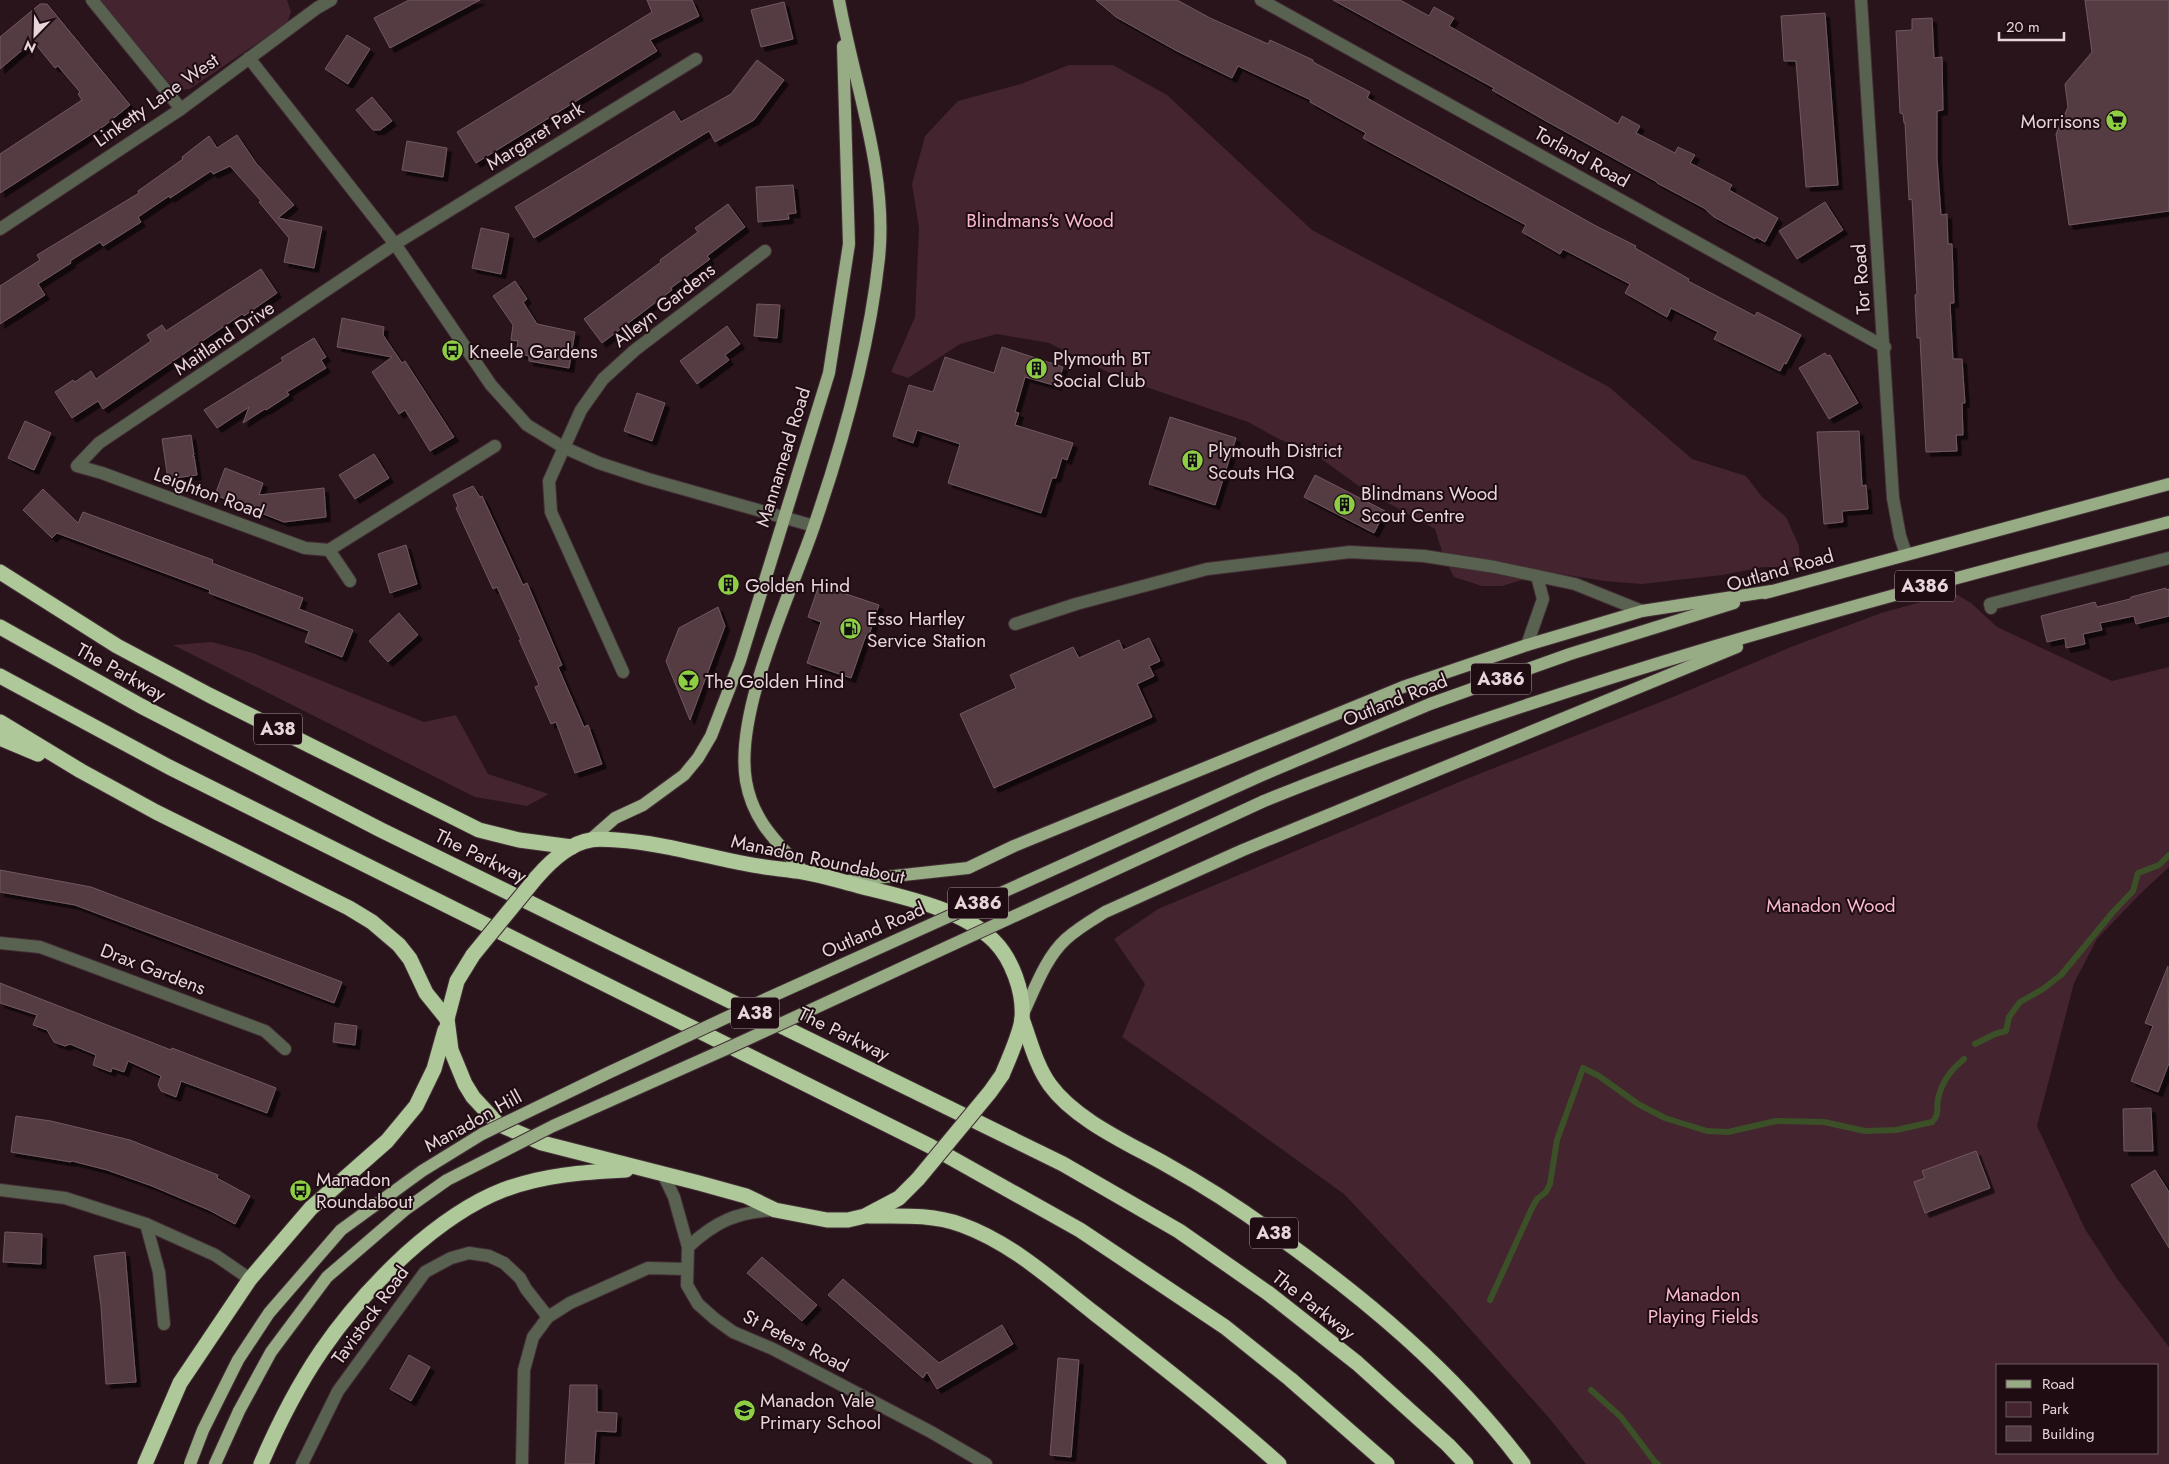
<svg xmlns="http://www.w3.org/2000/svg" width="2169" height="1464" viewBox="0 0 2169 1464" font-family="Jost,sans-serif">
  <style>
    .green { fill: #44242f; fill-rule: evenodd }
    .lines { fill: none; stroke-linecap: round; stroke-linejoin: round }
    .stream { stroke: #3b5027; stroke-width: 6 }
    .building { fill: #543b43; stroke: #725860; filter: url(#shadow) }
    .minor-casing { stroke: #432f36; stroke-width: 14 }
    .major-casing { stroke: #432f36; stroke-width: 14 }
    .highway-casing { stroke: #432f36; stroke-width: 17 }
    .minor { stroke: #596250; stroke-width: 12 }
    .major { stroke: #97ab85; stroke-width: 12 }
    .highway { stroke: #afc89a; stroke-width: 15 }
    .major-bridge-casing { stroke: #432f36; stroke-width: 14; stroke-linecap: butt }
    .highway-bridge-casing { stroke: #432f36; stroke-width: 17; stroke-linecap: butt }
    .major-bridge { stroke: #97ab85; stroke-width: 12 }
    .highway-bridge { stroke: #afc89a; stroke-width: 15 }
    .labels { text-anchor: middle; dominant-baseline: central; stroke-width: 4; stroke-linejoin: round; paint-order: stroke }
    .shield { fill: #1f0b12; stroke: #aa999e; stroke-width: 1 }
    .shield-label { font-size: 18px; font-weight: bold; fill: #e6d6da }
    .street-label { font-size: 19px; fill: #e6d6da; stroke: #1f0b12 }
    .poi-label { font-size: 19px; fill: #e6d6da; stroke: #1f0b12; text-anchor: start }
    .park-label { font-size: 19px; fill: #fabace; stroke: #1f0b12 }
  </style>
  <defs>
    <filter id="shadow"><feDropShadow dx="4.5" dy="4.5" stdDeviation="0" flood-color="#0009"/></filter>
  </defs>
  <rect width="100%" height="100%" fill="#29141b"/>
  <g class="green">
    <path d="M100 0H287L291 12 287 23 190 89 179 90 171 85Z"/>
    <path d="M1069 65H1113L1167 95 1312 230 1609 387 1692 459 1746 476 1762 497 1786 517 1799 546 1800 567H1763L1722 575 1642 584 1604 581 1549 572 1502 586H1482L1454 577 1444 558 1435 529 1363 489 1320 458 1277 438 1248 422 1120 378 1049 343 997 334 960 344 908 378 891 372 915 317 919 228 912 184 925 136 958 101 1021 84Z"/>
    <path d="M1954 593 1971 603 1997 627 2112 681 2169 667V867L2139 895 2097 939 2074 983 2037 1126 2085 1229 2118 1280 2169 1347V1464H1586L1550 1419 1448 1304 1344 1194 1223 1107 1122 1037 1145 984 1114 939 1158 909 1464 780 1673 697 1791 647 1881 613ZM1998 1365H2158V1453H1998Z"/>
    <path d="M212 642 253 653 424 722 456 715 488 774 549 794 527 806 475 797 173 645Z"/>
  </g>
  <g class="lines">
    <g class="stream">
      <path d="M1975 1044 1995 1034 2006 1031 2009 1017 2020 1002 2043 989 2061 975 2113 912 2133 891 2138 873 2159 865 2169 855"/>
      <path d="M1490 1300 1532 1208 1537 1199 1546 1192 1550 1184 1557 1140 1583 1068 1599 1076 1638 1104 1665 1118 1707 1131 1728 1132 1776 1121 1824 1122 1865 1131 1896 1130 1932 1122C1940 1115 1936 1108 1938 1099 1942 1081 1951 1070 1964 1059"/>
      <path d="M1591 1390 1621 1417 1655 1462 1658 1464"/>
    </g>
  </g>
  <g class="building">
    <path d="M409 0H480L390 48 374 18Z"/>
    <path d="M647 0H692L699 16 650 40 657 51 476 163 457 132 652 12Z"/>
    <path d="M1096 0H1177L1210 18 1268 44 1270 40 1313 60V62L1370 92 1367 98 1596 226 1636 246 1635 248 1689 279 1688 281 1755 316 1757 312 1801 335 1786 364 1784 363 1780 371 1714 339 1718 332 1671 308 1667 317 1625 293 1630 284 1563 249 1560 254 1522 232 1526 225 1363 138 1366 133 1310 102 1311 100 1238 66 1232 78 1177 51 1116 17Z"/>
    <path d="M1333 0H1400L1429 16 1434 7 1454 18 1449 26 1593 109 1618 124 1622 116 1640 126 1636 133 1675 153 1678 147 1695 155 1690 163 1732 185 1729 190 1778 218 1765 242 1756 237 1755 239 1714 217 1704 208 1657 183V182L1546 121 1492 90 1494 88Z"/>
    <path d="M2085 0H2169V211L2069 225 2056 134 2068 107 2065 84 2092 52Z"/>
    <path d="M784 2 793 39 761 47 751 10Z"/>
    <path d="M40 4H47L130 105 104 126 0 193V154L82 100 78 94 80 92 58 66 55 68 33 41 0 69V37Z"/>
    <path d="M1825 13 1838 185 1806 187 1796 61H1784L1781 16Z"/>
    <path d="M1932 18 1934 58 1942 57 1943 110 1937 111V159L1941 215 1947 214 1948 244H1952L1954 303H1950L1953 359H1962L1965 403H1962L1963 435H1956L1957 451 1926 452 1920 338H1917L1915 295 1917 294 1912 199 1909 200 1905 123H1904L1903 114 1900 113 1896 31 1912 30V19Z"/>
    <path d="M347 35 370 49 348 84 325 69Z"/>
    <path d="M757 60 784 80 754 120 715 142 709 131 534 238 515 207 674 111 681 122 731 94Z"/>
    <path d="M372 97 392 121 380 130H373L356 110Z"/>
    <path d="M237 135 256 163 294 205 278 218 322 227 314 268 284 262 289 238 259 202 261 201 230 166 213 174 211 171 170 198 169 196 138 217 141 222 103 246 100 242 70 261 71 263 38 284 45 295 0 324V286L40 260 37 255 139 193 138 191 183 159 182 157 209 136 217 148Z"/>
    <path d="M407 141 447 148 443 177 402 170Z"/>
    <path d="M793 185 796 213 788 214 789 219 758 222 756 187Z"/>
    <path d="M1825 202 1843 230 1797 259 1779 231Z"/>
    <path d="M728 204 745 227 707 256 710 259 671 288 672 290 602 343 584 319 661 262 660 260 698 232 695 228Z"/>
    <path d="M481 228 509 234 501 274 472 268Z"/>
    <path d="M261 269 277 293 244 316 242 314 103 409 98 401 72 418 55 392 73 380 75 382 91 371 96 379 151 341 147 335 162 325 166 331Z"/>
    <path d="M515 281 527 299 523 302 537 324 575 332 569 368 529 361V356L516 353 518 341 511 340 513 325 493 296Z"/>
    <path d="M757 304 780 305 777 338 754 336Z"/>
    <path d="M342 318 384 327 383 335 402 363 405 361 454 437 430 451 405 410 399 414 372 372 392 357 337 347Z"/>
    <path d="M727 326 740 344 725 355 729 360 697 384 680 361Z"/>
    <path d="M314 338 326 357 321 360 326 368 287 392 289 395 266 410 265 409 243 423 249 407 217 428 204 410 283 361 281 358Z"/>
    <path d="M1002 347 1063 367 1057 386 1025 377 1015 412 1019 413 1015 425 1073 443 1067 460 1062 458 1056 478H1052L1041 513 948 483 960 444 917 430 913 443 893 436 909 385 933 392 945 357 994 373Z"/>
    <path d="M1825 353 1827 356 1830 355 1858 403 1829 419 1799 368Z"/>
    <path d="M637 393 665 403 652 441 624 431Z"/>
    <path d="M1170 417 1236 438 1215 505 1149 484Z"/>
    <path d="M25 421 51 433 34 470 8 458Z"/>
    <path d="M1859 431 1862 486 1866 485 1868 509 1842 511 1843 522 1824 524 1817 432Z"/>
    <path d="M191 435 194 455 192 456H194L197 475 168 479 162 439Z"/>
    <path d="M374 454 389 478 355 499 339 475Z"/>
    <path d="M225 468 263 483 259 495 324 488 326 517 284 522 215 495Z"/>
    <path d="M1315 475 1385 511 1374 533 1304 497Z"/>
    <path d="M473 486 480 497 482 496 523 585 527 583 562 665 558 667 584 727 588 725 602 764 575 773 556 722 551 724 535 687 539 685 519 640H521L497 587 493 589 456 508 458 506 453 495Z"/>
    <path d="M43 489 78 523 83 512 213 560 212 563 303 598 299 609 353 630 342 657 305 642 309 631 209 593 210 590 57 533 52 538 23 510Z"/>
    <path d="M406 545 417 584 390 593 378 554Z"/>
    <path d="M819 585 879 605 869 635H866L851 678 807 663 821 622 808 617Z"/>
    <path d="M2166 588V590L2169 589V616L2136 624 2134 616 2100 623 2102 630 2083 634 2085 644 2066 648 2065 638 2047 642 2041 616 2095 602 2097 607 2130 599 2131 597Z"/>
    <path d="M718 607 725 626 690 720 666 661 679 628Z"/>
    <path d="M399 613 418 635 388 662 369 641Z"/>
    <path d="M1149 638 1160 661 1149 666 1154 676 1137 684 1152 717 994 788 960 714 1016 688 1010 675 1073 647 1079 658 1119 640 1123 650Z"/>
    <path d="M0 870 91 887 342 982 334 1003 75 905 0 892Z"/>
    <path d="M2168 966 2169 1063 2158 1092 2131 1081 2153 1026 2145 1023Z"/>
    <path d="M0 983 171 1050 172 1048 276 1088 267 1113 181 1081 176 1097 161 1091 158 1085 161 1076 128 1061 124 1072 112 1068 111 1072 93 1065 96 1055 70 1044 65 1046 54 1042 47 1030 33 1025 37 1015 0 1003Z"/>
    <path d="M335 1023 357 1026 355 1045 333 1042Z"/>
    <path d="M2151 1108 2153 1151H2124L2123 1109Z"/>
    <path d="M16 1116 51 1121 130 1140 218 1175 217 1178 250 1196 235 1224 209 1210 152 1186 107 1170 72 1161 71 1162 11 1152Z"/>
    <path d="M1976 1151 1990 1188 1925 1213 1914 1182 1925 1178 1922 1171Z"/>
    <path d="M2155 1170 2169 1192V1248L2131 1185Z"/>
    <path d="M5 1232 42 1234 41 1264 3 1262Z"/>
    <path d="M125 1252 136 1382 106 1384 101 1306 94 1256Z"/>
    <path d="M762 1257 817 1305 802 1321 747 1273Z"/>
    <path d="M843 1279 939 1363 1002 1325 1013 1344 937 1389 927 1372 923 1378 828 1295Z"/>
    <path d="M409 1355 430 1367 411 1401 390 1389Z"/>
    <path d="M1058 1358 1079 1360 1071 1457 1050 1455Z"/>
    <path d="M570 1385H597V1412L617 1413 616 1432 596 1431 594 1464H565Z"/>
  </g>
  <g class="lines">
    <defs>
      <g id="minor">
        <path d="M92 0 181 109"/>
        <path d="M1261 0 1885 347"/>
        <path d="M1861 0 1893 498 1900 536 1906 554"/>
        <path d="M249 58 395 244 491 385 527 425 563 447 599 463 648 479 814 526"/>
        <path d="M0 229 181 109 317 8 331 0"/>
        <path d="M495 446 329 550 305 548 102 473 77 466 99 443 395 244 696 59"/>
        <path d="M329 550 350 581"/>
        <path d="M1991 608 1990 604 2169 558"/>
        <path d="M1015 624 1076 604 1207 569 1350 552 1424 556 1495 567 1575 584 1642 611"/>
        <path d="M1527 645 1543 599 1537 576"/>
        <path d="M623 672 551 512 549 481 581 410 603 379 635 350 765 251"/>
        <path d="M0 943 40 947 265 1031 285 1049"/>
        <path d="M663 1174 674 1197 688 1247 687 1285 698 1304 715 1319 733 1332 773 1349 931 1432 986 1464"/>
        <path d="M0 1190 65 1198 146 1224 215 1255 250 1279"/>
        <path d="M146 1224 159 1272 164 1324"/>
        <path d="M688 1247C716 1221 737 1212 775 1210"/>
        <path d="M302 1464 338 1391 425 1272 451 1258 469 1253 489 1256 504 1263 520 1278 526 1289 548 1317"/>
        <path d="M522 1464 524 1370 533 1337 548 1317 570 1303 648 1268 686 1269"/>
      </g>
      <g id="major">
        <path d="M1765 593 2169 484"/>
        <path d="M1260 776 1430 704 1570 654 1734 603"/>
        <path d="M1264 801C1558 682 1864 602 2169 522"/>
        <path d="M590 840 615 818 643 805 684 775 698 758 711 736 740 661 829 373 849 244 843 46"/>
        <path d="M804 872C778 843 753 822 746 781 734 711 791 594 814 526 844 439 869 350 879 258 888 172 854 84 839 0"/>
        <path d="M848 881 968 868 1014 846 1403 687 1527 645 1642 611 1772 591"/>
        <path d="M1022 1016C1034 991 1045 958 1066 939 1078 928 1092 920 1105 912L1243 850 1737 647"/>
        <path d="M215 1464 239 1411"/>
      </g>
      <g id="highway">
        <path d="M0 572 117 646 209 695 479 830 519 840 572 847"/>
        <path d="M0 627 141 706 381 830 1063 1164 1179 1231 1268 1293 1357 1363 1448 1445 1466 1464"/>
        <path d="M0 676 169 767 930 1146 1080 1230 1225 1327 1290 1379 1387 1464"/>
        <path d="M0 722 81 771 156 812 349 908 372 922 399 945 410 959 426 993 447 1019"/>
        <path d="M0 738 38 754"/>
        <path d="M536 878C549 863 570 843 591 840 599 838 609 840 617 840 662 843 704 856 747 864 766 868 785 869 803 872 822 875 840 881 859 886 902 897 961 908 994 941 1012 959 1024 992 1022 1018 1021 1032 1008 1061 1002 1075"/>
        <path d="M473 955 457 981 447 1019 451 1050 465 1084 473 1097 498 1124 542 1143 699 1183 746 1196 775 1210 827 1220H848L865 1216 899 1198 918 1179"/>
        <path d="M1022 1019C1030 1040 1036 1066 1050 1085 1075 1120 1130 1144 1167 1165 1203 1185 1239 1208 1272 1232 1365 1298 1454 1372 1523 1464"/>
        <path d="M869 1216C900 1216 933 1214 962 1225 1012 1243 1053 1281 1094 1313 1157 1362 1220 1411 1279 1464"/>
        <path d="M145 1464 180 1383 250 1279 311 1208 387 1141 416 1106 434 1069 445 1030"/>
        <path d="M261 1464C298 1378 337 1318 406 1254 435 1228 467 1204 503 1190 543 1175 584 1172 626 1170"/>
      </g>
    </defs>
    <use href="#minor" class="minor-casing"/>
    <use href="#major" class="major-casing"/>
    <use href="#highway" class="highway-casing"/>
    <use href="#minor" class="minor"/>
    <use href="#major" class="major"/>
    <use href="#highway" class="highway"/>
    <defs>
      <g id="major-bridge">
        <path d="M239 1411 271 1352 327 1277 406 1209 447 1180 553 1126 726 1049 1264 801"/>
        <path d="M190 1464 203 1430 238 1360 269 1313 341 1230 422 1171 482 1134 608 1073 766 999 1260 776"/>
      </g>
      <g id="highway-bridge">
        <path d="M473 955 536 878"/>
        <path d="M918 1179 990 1092 1002 1075"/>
      </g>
    </defs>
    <use href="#major-bridge" class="major-bridge-casing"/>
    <use href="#highway-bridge" class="highway-bridge-casing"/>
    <use href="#major-bridge" class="major-bridge"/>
    <use href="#highway-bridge" class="highway-bridge"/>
  </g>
  <defs>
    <symbol id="supermarket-disc" viewBox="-11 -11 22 22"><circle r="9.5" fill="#8dce44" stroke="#1f0b12"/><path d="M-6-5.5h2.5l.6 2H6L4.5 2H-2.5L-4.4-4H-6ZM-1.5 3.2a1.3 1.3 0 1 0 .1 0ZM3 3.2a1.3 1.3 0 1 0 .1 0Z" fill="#111"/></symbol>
    <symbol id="bus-disc" viewBox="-11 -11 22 22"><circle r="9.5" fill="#8dce44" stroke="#1f0b12"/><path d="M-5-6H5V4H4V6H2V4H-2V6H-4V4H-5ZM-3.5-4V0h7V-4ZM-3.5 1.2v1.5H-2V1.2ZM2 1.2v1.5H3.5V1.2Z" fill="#111"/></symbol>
    <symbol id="building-disc" viewBox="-11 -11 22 22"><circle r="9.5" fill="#8dce44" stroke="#1f0b12"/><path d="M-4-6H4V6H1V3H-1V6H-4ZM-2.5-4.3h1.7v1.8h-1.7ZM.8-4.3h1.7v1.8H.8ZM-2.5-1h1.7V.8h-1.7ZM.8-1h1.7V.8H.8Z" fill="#111"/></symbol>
    <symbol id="fuel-disc" viewBox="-11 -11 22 22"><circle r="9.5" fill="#8dce44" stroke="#1f0b12"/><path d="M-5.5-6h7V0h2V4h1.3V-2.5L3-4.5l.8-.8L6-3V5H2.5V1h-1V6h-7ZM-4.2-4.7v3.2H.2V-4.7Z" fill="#111"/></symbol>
    <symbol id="bar-disc" viewBox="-11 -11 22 22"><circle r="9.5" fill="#8dce44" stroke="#1f0b12"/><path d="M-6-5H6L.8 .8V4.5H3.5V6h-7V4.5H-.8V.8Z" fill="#111"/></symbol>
    <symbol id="school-disc" viewBox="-11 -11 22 22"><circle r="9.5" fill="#8dce44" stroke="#1f0b12"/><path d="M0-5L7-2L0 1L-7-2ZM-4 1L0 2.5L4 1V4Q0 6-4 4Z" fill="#111"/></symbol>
  </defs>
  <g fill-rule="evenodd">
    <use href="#supermarket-disc" x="2104" y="108" width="25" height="25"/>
    <use href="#bus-disc" x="440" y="338" width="25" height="25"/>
    <use href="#building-disc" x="1024" y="356" width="25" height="25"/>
    <use href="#building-disc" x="1180" y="448" width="25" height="25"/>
    <use href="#building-disc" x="1332" y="492" width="25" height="25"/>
    <use href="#building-disc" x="716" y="572" width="25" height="25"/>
    <use href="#fuel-disc" x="838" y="616" width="25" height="25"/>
    <use href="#bar-disc" x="676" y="668" width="25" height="25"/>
    <use href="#bus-disc" x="288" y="1178" width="25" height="25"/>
    <use href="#school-disc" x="732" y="1398" width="25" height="25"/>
  </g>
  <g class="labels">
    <g class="shield">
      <rect x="1895" y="570.5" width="60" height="31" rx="4"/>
      <rect x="1471" y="663.5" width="60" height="31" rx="4"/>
      <rect x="254" y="713.5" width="48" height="31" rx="4"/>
      <rect x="948" y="887.5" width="60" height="31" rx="4"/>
      <rect x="731" y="997.5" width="48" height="31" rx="4"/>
      <rect x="1250" y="1217.5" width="48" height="31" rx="4"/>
    </g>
    <g class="shield-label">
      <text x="1925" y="586">A386</text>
      <text x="1501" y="679">A386</text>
      <text x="278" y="729">A38</text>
      <text x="978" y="903">A386</text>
      <text x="755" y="1013">A38</text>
      <text x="1274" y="1233">A38</text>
    </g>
    <g class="street-label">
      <text transform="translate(156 100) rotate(-35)">Linketty Lane West</text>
      <text transform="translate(535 136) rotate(-32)">Margaret Park</text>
      <text transform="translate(1582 157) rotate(29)">Torland Road</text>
      <text transform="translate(1861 279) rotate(-94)">Tor Road</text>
      <text transform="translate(664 305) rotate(-38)">Alleyn Gardens</text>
      <text transform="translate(224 338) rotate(-34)">Maitland Drive</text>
      <text transform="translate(783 457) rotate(-73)">Mannamead Road</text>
      <text transform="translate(209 493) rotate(20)">Leighton Road</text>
      <text transform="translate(1780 570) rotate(-16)">Outland Road</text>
      <text transform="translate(121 672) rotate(29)">The Parkway</text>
      <text transform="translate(1395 700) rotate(-22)">Outland Road</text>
      <text transform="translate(481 856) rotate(26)">The Parkway</text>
      <text transform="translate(818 859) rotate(12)">Manadon Roundabout</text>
      <text transform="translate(873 930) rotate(-24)">Outland Road</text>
      <text transform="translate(153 969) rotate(21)">Drax Gardens</text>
      <text transform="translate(844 1034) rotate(26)">The Parkway</text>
      <text transform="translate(473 1121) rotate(-29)">Manadon Hill</text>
      <text transform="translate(1314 1305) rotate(38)">The Parkway</text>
      <text transform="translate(370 1315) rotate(-54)">Tavistock Road</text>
      <text transform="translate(796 1341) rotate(27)">St Peters Road</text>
    </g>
    <g class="poi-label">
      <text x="2100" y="121" text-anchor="end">Morrisons</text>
      <text x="469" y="351">Kneele Gardens</text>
      <text x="1053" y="358">Plymouth BT<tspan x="1053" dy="22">Social Club</tspan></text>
      <text x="1208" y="450">Plymouth District<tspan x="1208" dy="22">Scouts HQ</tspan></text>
      <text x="1361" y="493">Blindmans Wood<tspan x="1361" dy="22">Scout Centre</tspan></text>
      <text x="745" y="585">Golden Hind</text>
      <text x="867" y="618">Esso Hartley<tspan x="867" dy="22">Service Station</tspan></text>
      <text x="705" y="681">The Golden Hind</text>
      <text x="316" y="1179">Manadon<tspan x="316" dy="22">Roundabout</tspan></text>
      <text x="760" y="1400">Manadon Vale<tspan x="760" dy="22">Primary School</tspan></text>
    </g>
    <g class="park-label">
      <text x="1040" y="220">Blindmans's Wood</text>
      <text x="1831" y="905">Manadon Wood</text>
      <text x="1703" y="1294">Manadon<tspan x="1703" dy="22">Playing Fields</tspan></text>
    </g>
  </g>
  <rect x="1996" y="1364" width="162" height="90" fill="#1f0b12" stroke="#6f5c62"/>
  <rect x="2006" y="1380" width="25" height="8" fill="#97ab85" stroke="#6f5c62"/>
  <text x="2042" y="1389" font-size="15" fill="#e6d6da">Road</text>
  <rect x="2006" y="1402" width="25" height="15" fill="#44242f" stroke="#6f5c62"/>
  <text x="2042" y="1414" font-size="15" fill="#e6d6da">Park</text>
  <rect x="2006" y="1426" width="25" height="15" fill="#543b43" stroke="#6f5c62"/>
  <text x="2042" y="1439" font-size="15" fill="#e6d6da">Building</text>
  <g transform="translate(35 35) rotate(203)" stroke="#1f0b12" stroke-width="4" paint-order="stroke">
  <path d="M0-4L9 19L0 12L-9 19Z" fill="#e6d6da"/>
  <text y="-8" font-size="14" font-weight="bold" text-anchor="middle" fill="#e6d6da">N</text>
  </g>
  <path d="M1999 32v8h65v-8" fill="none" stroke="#e6d6da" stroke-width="2.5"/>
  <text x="2006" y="32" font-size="15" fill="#e6d6da" stroke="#1f0b12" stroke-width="4" paint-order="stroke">20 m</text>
</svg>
